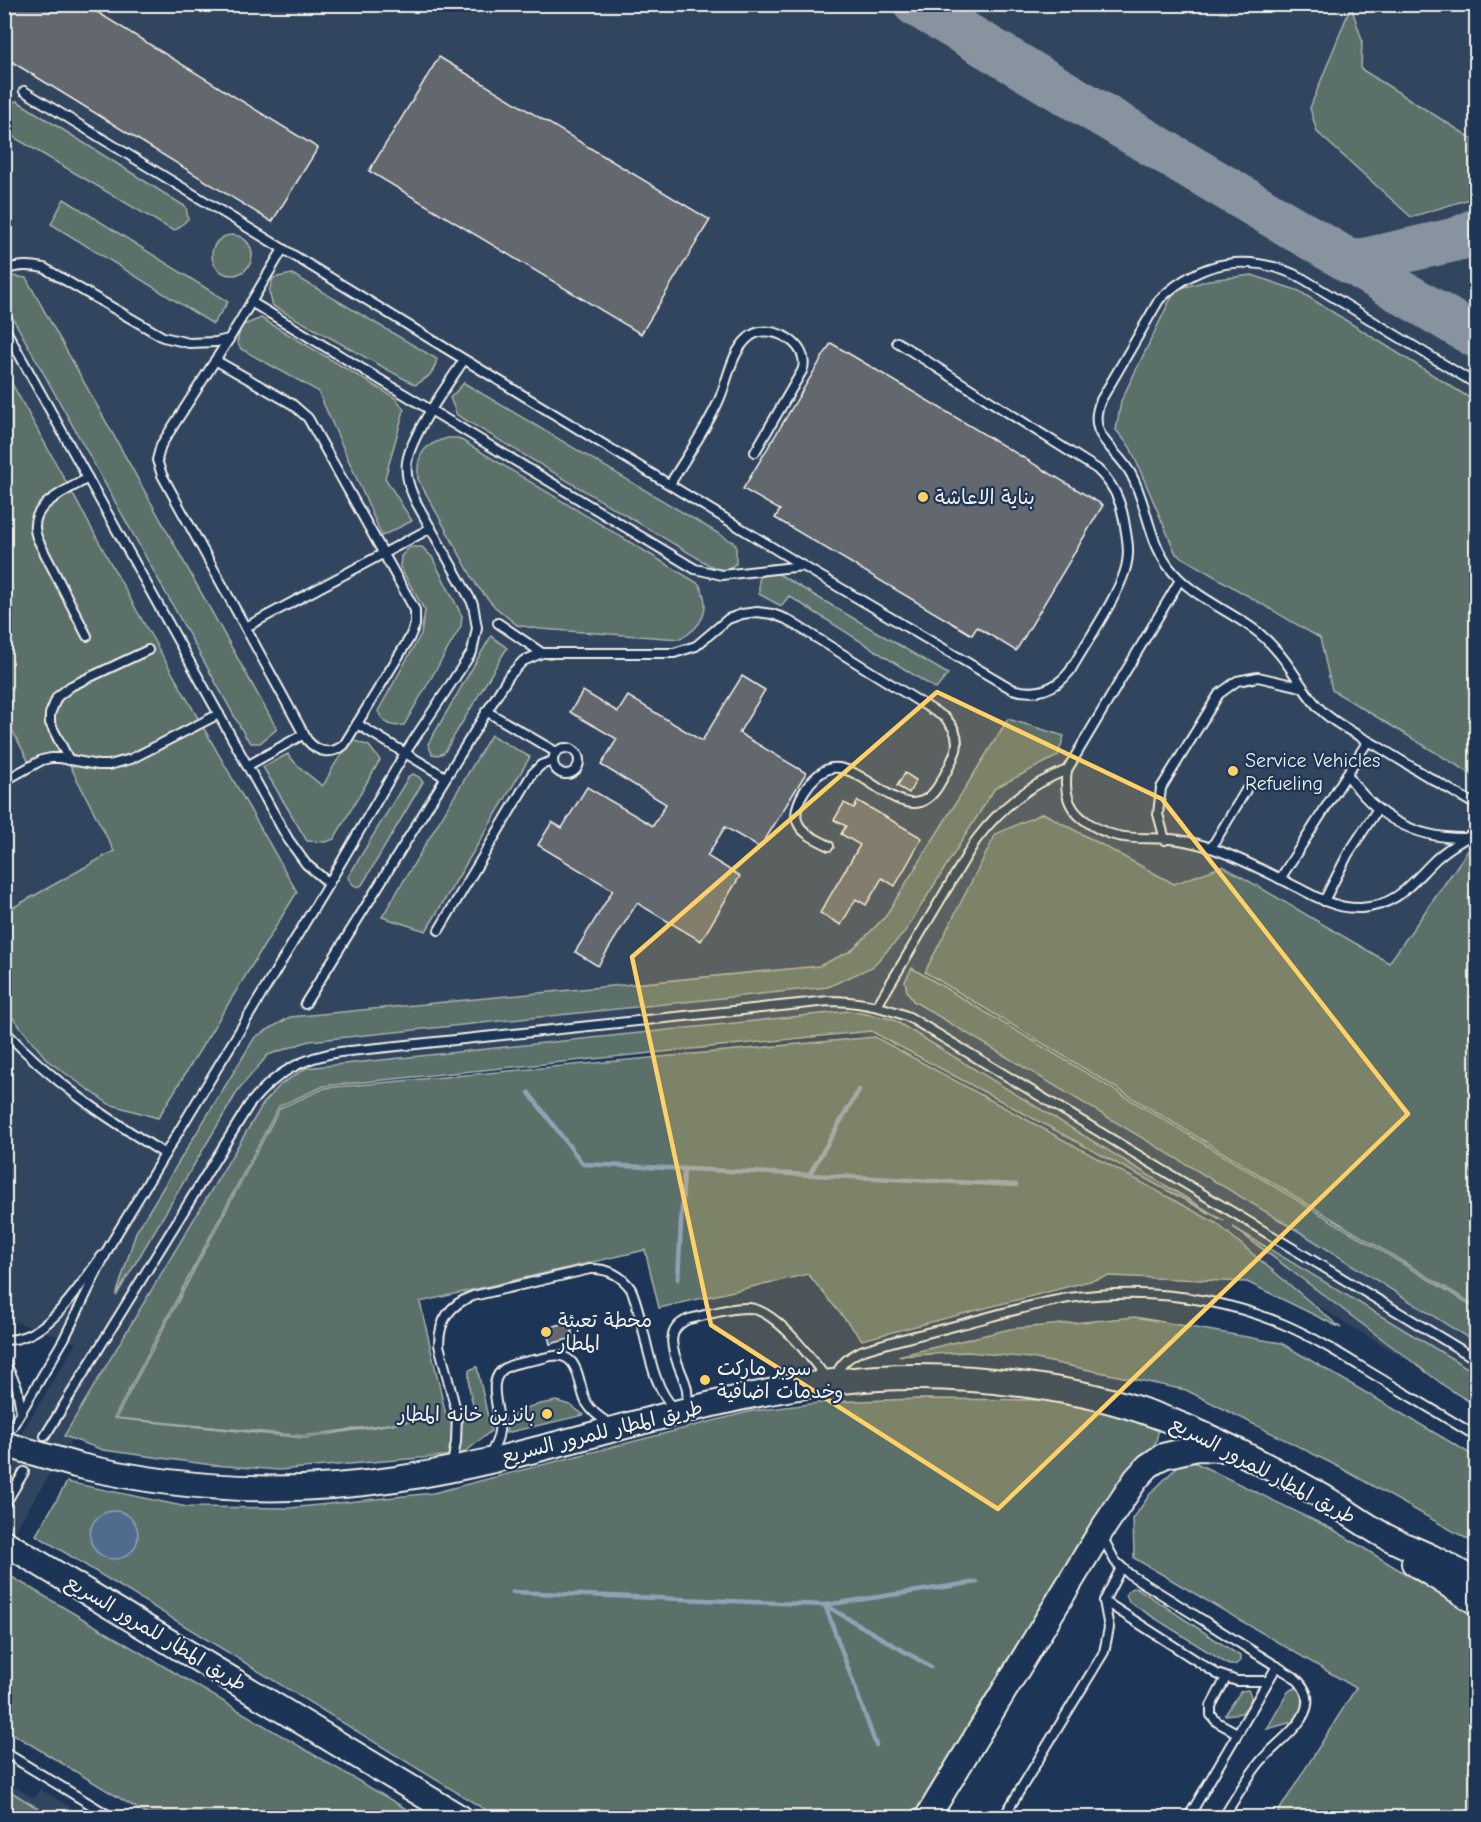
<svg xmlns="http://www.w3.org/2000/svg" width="1481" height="1822" viewBox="0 0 1481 1822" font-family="'Comic Neue','Playpen Sans Arabic',sans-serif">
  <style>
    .built { fill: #32445e }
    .green { fill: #5b6f6b; stroke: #a8b0aa; stroke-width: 1.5 }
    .water { fill: #4f6c8f; stroke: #91a1b3; stroke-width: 1.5 }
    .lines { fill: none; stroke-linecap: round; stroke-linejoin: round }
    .stream { stroke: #91a1b3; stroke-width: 4.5 }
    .taxiway { stroke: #8893a0; stroke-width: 44 }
    .building { fill: #63686e; stroke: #f4f1e8; stroke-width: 1.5 }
    .service-casing { stroke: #f4f1e8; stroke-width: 12 }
    .primary-casing { stroke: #f4f1e8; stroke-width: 28 }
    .service { stroke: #1d3557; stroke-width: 8 }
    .primary { stroke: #1d3557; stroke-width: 24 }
    .primary-bridge-casing { stroke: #f4f1e8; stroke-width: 28; stroke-linecap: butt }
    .primary-bridge { stroke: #1d3557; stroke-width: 24 }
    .marked { fill: #ffd166; fill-opacity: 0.2; stroke: #ffd166; stroke-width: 4.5; stroke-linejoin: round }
    .poi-dot { fill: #ffd166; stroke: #1d3557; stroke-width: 2 }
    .labels { text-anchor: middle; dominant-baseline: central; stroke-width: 4.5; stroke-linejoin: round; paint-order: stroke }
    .poi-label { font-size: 20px; fill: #f4f1e8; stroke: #1d3557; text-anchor: start }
    .street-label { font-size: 20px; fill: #f4f1e8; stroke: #1d3557 }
  </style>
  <rect width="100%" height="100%" fill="#1d3557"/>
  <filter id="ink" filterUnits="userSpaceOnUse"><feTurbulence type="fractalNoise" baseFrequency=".0167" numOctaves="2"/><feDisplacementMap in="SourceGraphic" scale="12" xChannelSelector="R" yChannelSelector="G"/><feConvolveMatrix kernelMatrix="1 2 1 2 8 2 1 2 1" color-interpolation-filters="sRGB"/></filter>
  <g filter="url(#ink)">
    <g class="built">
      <path d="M5 5H1476V1401L872 1039 859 1035 845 1033 291 1087 5 1546 4 1462 76 1343 5 1318Z"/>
      <path d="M4 1780 34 1798 40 1789 87 1817H5Z"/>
    </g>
    <g class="green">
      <path d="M1351 6 1362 40 1361 69 1476 141V197L1411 217 1317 132 1310 108Z"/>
      <path d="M17 101 186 207 188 219 177 229 172 230 5 132V104Z"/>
      <path d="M64 199 228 302 213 324 51 224Z"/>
      <circle cx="232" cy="255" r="20"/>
      <path d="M292 274 437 359C434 373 428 378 415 385L273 306 269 292 273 278Z"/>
      <path d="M1252 275 1299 291 1476 402V777L1332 690 1320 638 1176 554 1130 447 1116 430 1121 401 1175 290 1209 280Z"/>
      <path d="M12 276 26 278 277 729 260 743H251L246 737 5 304V280Z"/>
      <path d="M261 318 397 399 404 410 385 478 412 521 382 536 318 391 241 349 237 342 241 326Z"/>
      <path d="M4 369 137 611 297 892 158 1118 109 1104 48 1061 5 1008V912L114 851 64 754 31 766 9 724 5 725Z"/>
      <path d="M464 383 736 544V564L721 572 457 415 450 398Z"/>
      <path d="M448 438H458L699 584C712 608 703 627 680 639L540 629 517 625 495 607 477 586 418 479C416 454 424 444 448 438Z"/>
      <path d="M410 547H422L432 557 462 616 461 626 404 725C391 728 383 723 378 711L421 634 425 611 400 567 401 556Z"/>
      <path d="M775 572 948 674 936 689 789 596 781 606 759 594V577Z"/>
      <path d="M491 636 507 648 444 753 438 755 432 754 428 744Z"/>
      <path d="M1008 719 1064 736 1058 756 995 788 904 933 872 967 828 987 309 1041 268 1055 239 1089 116 1296 136 1232 255 1037 290 1017 819 966 851 951 885 917Z"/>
      <path d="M491 735 530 757 426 931 382 917Z"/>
      <path d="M355 741 369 746 380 760 334 839 326 842 307 841 263 767 288 754C296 767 310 775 322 786 327 782 328 775 332 769 338 758 346 749 355 741Z"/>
      <path d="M413 774 419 777 423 782 362 885 358 887C353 885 350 883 348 877L409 776Z"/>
      <path d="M1043 813 1174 884 1223 866 1389 963 1472 845 1476 844V1306L925 972 996 834Z"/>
      <path d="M912 968 1476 1308V1343L1303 1234 913 1001 907 991 905 981Z"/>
      <path d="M849 1011 892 1019 1224 1221 871 1031 324 1086 279 1106 114 1418 305 1438 430 1418 304 1436 116 1418 280 1108 325 1088 875 1037 1216 1223 1341 1328 1247 1282 1109 1276 862 1340 808 1274 659 1308 645 1250 420 1302 446 1415 474 1410 469 1387V1370L477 1367 491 1431 465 1452 455 1455 279 1470 212 1465 103 1450 64 1436 263 1104 281 1084 306 1068Z"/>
      <path d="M1233 1227 1476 1373V1406L1446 1387Z"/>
      <path d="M1135 1317 1281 1343 1476 1457V1544L1339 1467 1186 1390 1031 1358 968 1352 898 1356 1010 1329Z"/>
      <path d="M919 1399 1053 1400 1130 1414 1160 1423 1156 1442 1127 1477 915 1817H497L36 1535 67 1482 187 1507 290 1508 433 1493 752 1411 827 1402Z"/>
      <path d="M556 1401 570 1405 584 1415 506 1433C508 1406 534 1406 556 1401Z"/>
      <path d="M1194 1462 1334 1530 1476 1617V1817H1275L1356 1688 1134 1558 1133 1519 1150 1494 1179 1465Z"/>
      <path d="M5 1573 420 1817H151L5 1729Z"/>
      <path d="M1136 1587 1240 1656V1661L1235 1665H1229L1129 1602 1126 1595 1129 1590Z"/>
      <path d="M1301 1686 1308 1691 1311 1703 1305 1716 1296 1721 1267 1729 1288 1692 1292 1689Z"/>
      <path d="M1248 1690C1255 1700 1248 1705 1242 1713L1225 1715 1241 1691Z"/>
      <path d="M5 1788 52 1817H5Z"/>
    </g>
    <circle class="water" cx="114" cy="1535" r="24"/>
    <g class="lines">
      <g class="stream">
        <path d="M529 1093 583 1164 1016 1185"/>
        <path d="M809 1175 859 1090"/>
        <path d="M678 1279 684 1169"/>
        <path d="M513 1592 825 1605 977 1582"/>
        <path d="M825 1605 876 1745"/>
        <path d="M825 1605 931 1667"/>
      </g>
      <g class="taxiway">
        <path d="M915 4 1476 336"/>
        <path d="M1351 263 1458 239 1476 230"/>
      </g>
    </g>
    <g class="building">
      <path d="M4 4H84L318 148 272 222 4 57Z"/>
      <path d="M439 57 710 220 641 334 369 171Z"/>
      <path d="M831 343 1103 505 1016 651 977 627 972 635 775 518 780 510 743 489Z"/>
      <path d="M742 676 765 690 739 733 806 773 760 848 725 827 707 856 740 876 701 941 637 903 598 966 575 952 613 890 538 845 552 822 562 828 587 787 653 826 666 804 601 765 617 739 570 712 583 691 618 712 628 696 702 741Z"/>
      <path d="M905 773 916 780 909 793 897 786Z"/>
      <path d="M858 801 922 838 895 886 882 878 866 905 856 899 841 925 820 913 860 845 841 834 846 826 834 820 844 803 854 808Z"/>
      <path d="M570 1322 573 1338 550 1344 546 1328Z"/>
    </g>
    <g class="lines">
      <defs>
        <g id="service">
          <path d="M24 91 803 566 1012 689C1035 696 1055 690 1070 671 1085 644 1123 590 1127 562 1130 548 1126 534 1124 520 1120 499 1113 484 1097 469L897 342"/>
          <path d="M4 270C19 265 30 265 44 268L163 337 189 343 216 342 229 339"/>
          <path d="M251 302 695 569 722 575 803 566"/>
          <path d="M4 327 288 839 306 864 329 883"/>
          <path d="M215 360 292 404 308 418 415 610V625L409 639 344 745C331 755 318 753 307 740L162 475 157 460 161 445 229 339 283 249"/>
          <path d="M1476 384 1302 278C1250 252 1201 259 1159 300L1101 400C1085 436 1116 447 1131 474 1147 504 1148 538 1168 566 1191 597 1230 610 1259 633 1272 644 1283 657 1292 671 1302 685 1309 699 1322 711 1338 726 1360 736 1379 747 1411 767 1444 786 1476 805"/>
          <path d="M670 484C686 457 707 428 719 400 728 380 731 353 748 338 768 319 813 345 802 371L755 452"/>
          <path d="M1180 580 1067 770C1064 789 1067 807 1083 819 1118 846 1141 835 1179 840 1191 842 1203 845 1214 849 1240 858 1264 871 1289 883 1312 895 1334 909 1361 908 1399 905 1411 883 1435 860 1447 848 1462 840 1476 832"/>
          <path d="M498 623 542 653"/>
          <path d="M246 627 431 528"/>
          <path d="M87 636 38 540C23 506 65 492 88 478"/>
          <path d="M486 711 556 752"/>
          <path d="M357 724 445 777"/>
          <circle cx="566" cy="761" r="13"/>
          <path d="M69 760 50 723V714L57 697 71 686 148 650"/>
          <path d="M247 766 304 734"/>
          <path d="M1347 774C1374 815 1413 838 1463 838"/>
          <path d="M4 781 42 760 51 758H60L98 765H109L131 759 219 714"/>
          <path d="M1165 840 1158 814 1161 788 1219 694 1237 681 1258 677 1301 687"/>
          <path d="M1211 848 1246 790"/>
          <path d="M1280 879 1368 741"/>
          <path d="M1324 901 1348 854 1377 810"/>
          <path d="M439 930 532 774 541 765 553 761"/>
          <path d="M305 1004 509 676 523 661 542 653H674L696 646 728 619 742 614 757 612 772 614 786 619 944 717C954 726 959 737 956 750 952 762 946 773 940 783 910 837 868 764 832 768 813 771 788 808 799 825 804 835 819 840 829 846"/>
          <path d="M877 1006 976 840C1001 807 1029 785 1067 770"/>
          <path d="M4 1030C53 1083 104 1116 165 1154"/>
          <path d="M4 1340C48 1341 78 1287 102 1256"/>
          <path d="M4 1360 17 1387 21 1412"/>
          <path d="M836 1377C839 1364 849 1357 861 1351 894 1340 929 1333 962 1324 997 1315 1033 1304 1069 1298 1142 1288 1215 1296 1283 1324 1311 1336 1337 1352 1363 1368 1401 1391 1439 1413 1476 1436"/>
          <path d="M686 1407C688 1399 688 1390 685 1382 678 1362 658 1331 689 1319 707 1315 730 1307 749 1308 776 1310 811 1358 827 1379"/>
          <path d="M12 1427 64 1339 110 1245 329 883 405 753 472 652 477 628 473 604 416 502C410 489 405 476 407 462 411 435 448 384 464 360"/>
          <path d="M45 1436 249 1105C273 1074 302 1057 340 1052L828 1001C857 1001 882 1006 909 1017L1476 1359"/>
          <path d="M489 1456C494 1448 498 1441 499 1431 502 1411 483 1379 507 1367 515 1363 525 1362 534 1360 542 1359 553 1354 561 1356 580 1359 579 1388 586 1402 592 1412 600 1418 609 1423"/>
          <path d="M452 1464 456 1442 457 1414 439 1345C439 1321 450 1304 473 1296L590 1269C608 1268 621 1275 631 1289 647 1325 647 1384 676 1410"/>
          <path d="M4 1506 24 1472"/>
          <path d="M1103 1538 1115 1561 1129 1574 1294 1677C1332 1709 1279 1739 1260 1762 1246 1779 1235 1799 1223 1818"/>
          <path d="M1104 1601 1217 1674 1237 1681H1267"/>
          <path d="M1226 1678 1211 1706V1715L1217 1722 1237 1733"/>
          <path d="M4 1752 113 1818"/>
          <path d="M1003 1818 1104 1652 1109 1628 1104 1601 1121 1568"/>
          <path d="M1188 1818 1277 1666"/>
        </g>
        <g id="primary">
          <path d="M76 1465C180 1490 290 1495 396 1479 544 1457 684 1400 833 1382 914 1372 1001 1378 1081 1394 1166 1411 1241 1451 1316 1493 1340 1506 1361 1523 1385 1536 1400 1544 1416 1550 1431 1557 1447 1565 1462 1573 1476 1582"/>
          <path d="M4 1542 461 1818"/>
          <path d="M1414 1563 1476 1602"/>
          <path d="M927 1818 1101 1531 1136 1479 1148 1466 1163 1456 1197 1448 1223 1449"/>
        </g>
      </defs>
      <use href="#service" class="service-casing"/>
      <use href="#primary" class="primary-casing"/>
      <use href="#service" class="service"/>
      <use href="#primary" class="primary"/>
      <defs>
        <path id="primary-bridge" d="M4 1444 76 1465"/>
      </defs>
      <use href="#primary-bridge" class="primary-bridge-casing"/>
      <use href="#primary-bridge" class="primary-bridge"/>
    </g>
  </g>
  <path class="marked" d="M937 692 1162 799 1408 1114 998 1509 711 1325 632 957Z"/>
  <g class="poi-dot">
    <circle cx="923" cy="497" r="6"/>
    <circle cx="1233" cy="771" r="6"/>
    <circle cx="546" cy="1332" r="6"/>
    <circle cx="705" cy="1380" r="6"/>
    <circle cx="547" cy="1414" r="6"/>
  </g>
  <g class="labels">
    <g class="poi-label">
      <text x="935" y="497">بناية الاعاشة</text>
      <text x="1245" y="760">Service Vehicles<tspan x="1245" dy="23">Refueling</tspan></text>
      <text x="558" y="1320">محطة تعبئة<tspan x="558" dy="23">المطار</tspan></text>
      <text x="717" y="1368">سوبر ماركت<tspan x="717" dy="23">وخدمات اضافية</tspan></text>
      <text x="535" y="1414" text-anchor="end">بانزين خانه المطار</text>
    </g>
    <g class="street-label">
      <text transform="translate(602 1432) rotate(-14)">طريق المطار للمرور السريع</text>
      <text transform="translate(1263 1470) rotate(28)">طريق المطار للمرور السريع</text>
      <text transform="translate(156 1633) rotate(31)">طريق المطار للمرور السريع</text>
    </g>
  </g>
  <rect width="1481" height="1822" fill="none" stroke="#1d3557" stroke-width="24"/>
  <rect x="12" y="12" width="1457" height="1798" fill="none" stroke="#f4f1e8" stroke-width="2" filter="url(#ink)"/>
</svg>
